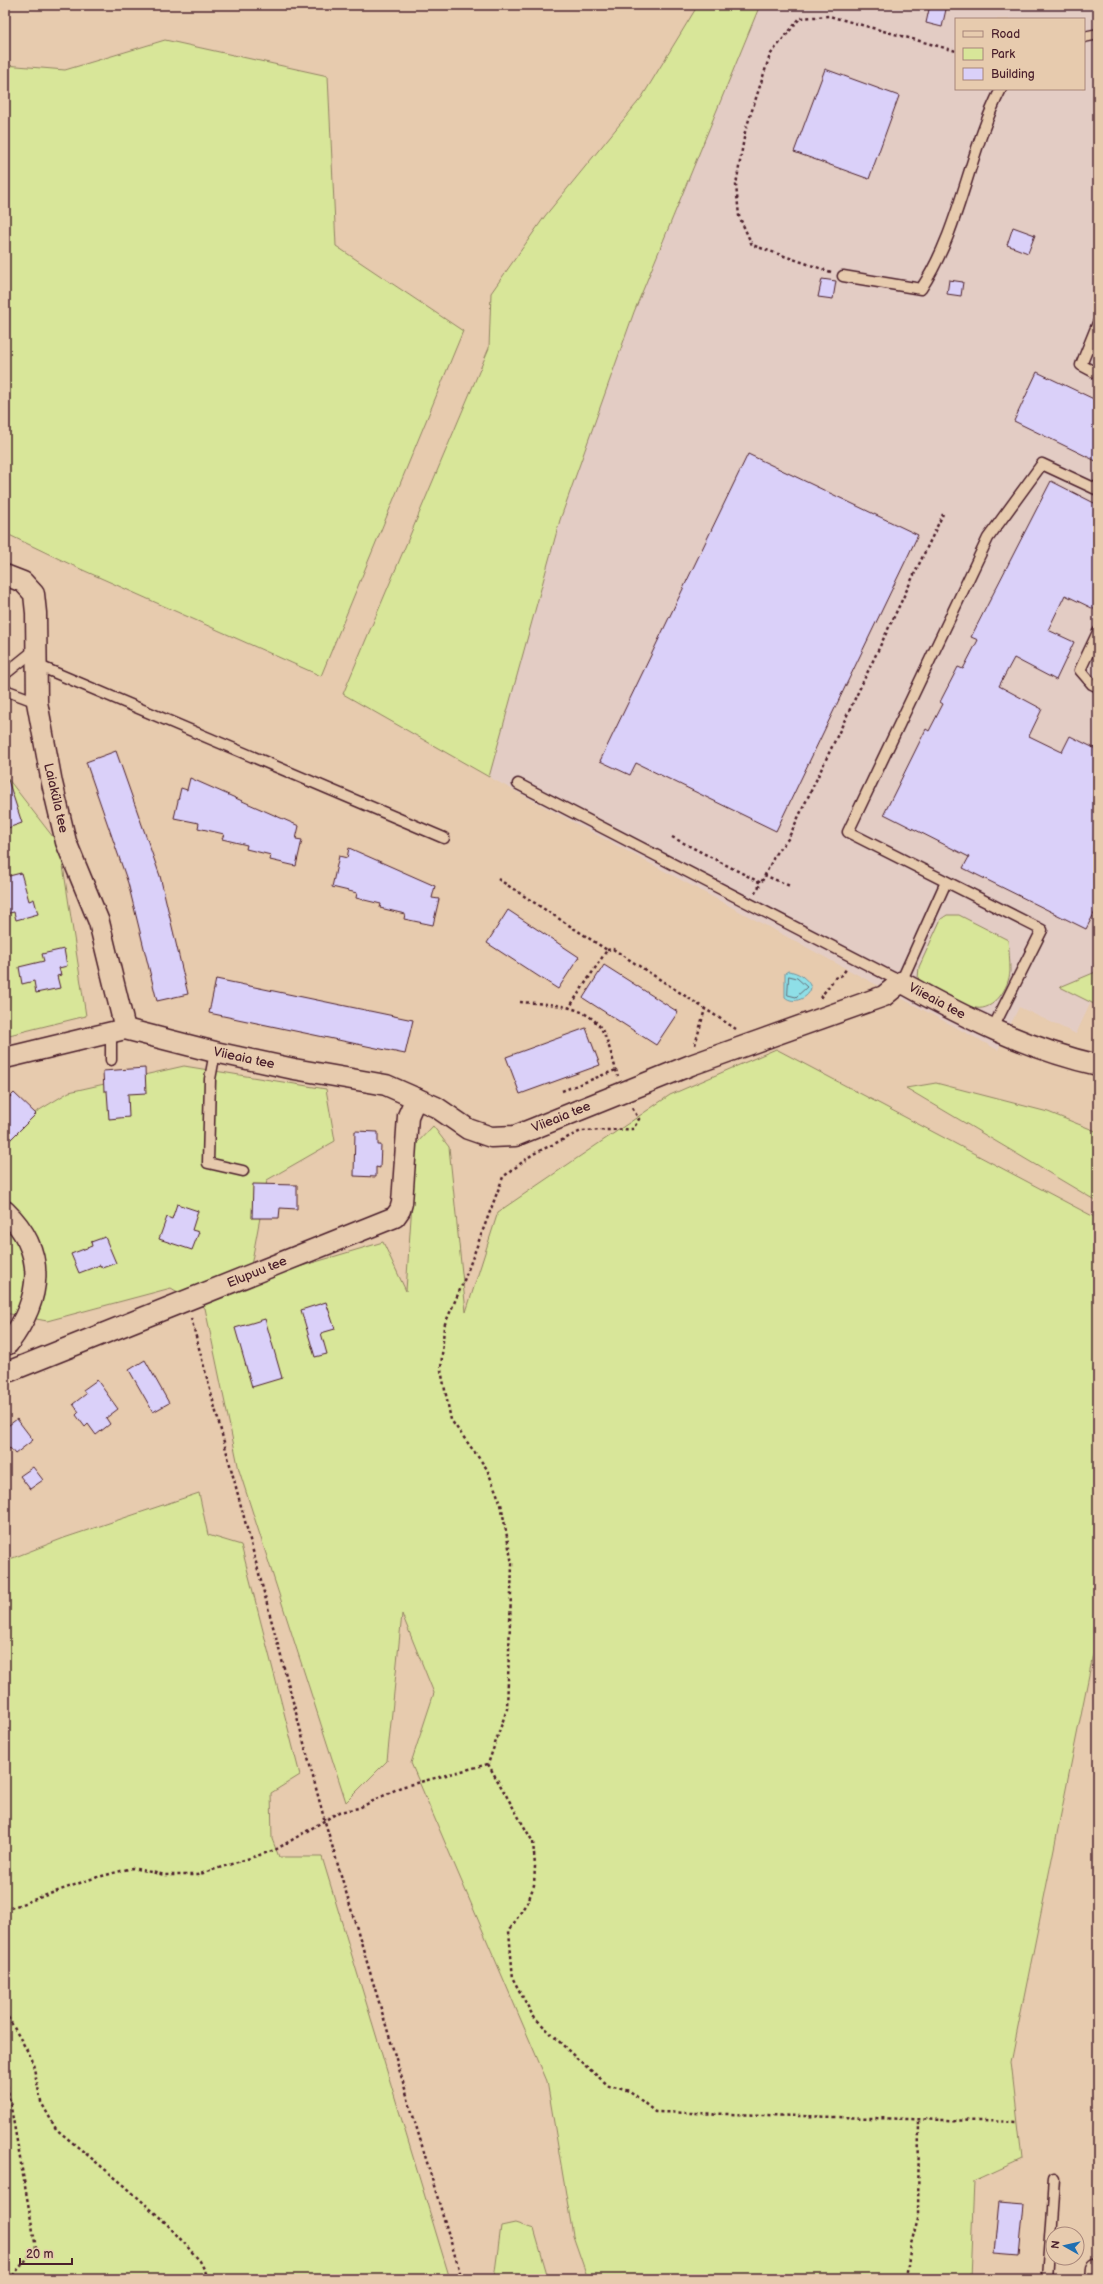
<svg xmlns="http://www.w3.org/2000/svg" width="1103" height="2284" viewBox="0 0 1103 2284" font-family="'Balsamiq Sans',sans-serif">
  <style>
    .built { fill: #e3ccc4; fill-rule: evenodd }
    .green { fill: #d8e699; stroke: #918262 }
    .water { fill: #8edfe7; stroke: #73929c }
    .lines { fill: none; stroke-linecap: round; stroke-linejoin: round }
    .shore { stroke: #656c76; stroke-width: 1 }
    .building { fill: #dad0f9; stroke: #4a1f2b }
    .lane-casing { stroke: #4a1f2b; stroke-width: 13 }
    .street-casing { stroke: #4a1f2b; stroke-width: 23 }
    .secondary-casing { stroke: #4a1f2b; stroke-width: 25 }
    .path { stroke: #4a1f2b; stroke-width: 2.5; stroke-dasharray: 3 3; stroke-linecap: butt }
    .lane { stroke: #e7cbae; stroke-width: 10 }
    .street { stroke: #e7cbae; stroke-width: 20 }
    .secondary { stroke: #e7cbae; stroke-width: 22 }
    .labels { text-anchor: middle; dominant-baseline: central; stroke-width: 3; stroke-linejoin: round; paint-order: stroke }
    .street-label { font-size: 13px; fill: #4a1f2b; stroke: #e7cbae }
  </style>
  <rect width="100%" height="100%" fill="#e7cbae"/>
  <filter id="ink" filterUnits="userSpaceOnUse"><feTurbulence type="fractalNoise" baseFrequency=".025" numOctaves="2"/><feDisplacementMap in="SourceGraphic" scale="8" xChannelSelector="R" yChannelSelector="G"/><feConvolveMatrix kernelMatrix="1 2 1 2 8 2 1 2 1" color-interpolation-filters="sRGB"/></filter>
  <g filter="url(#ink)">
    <path class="built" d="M760 5H1098V987L1076 1034 1019 1007 998 1050 489 777 560 520 634 312ZM956 19H1084V89H956Z"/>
    <g class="green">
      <path d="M698 5H760L634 312 560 520 489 777 343 694 489 348 491 293 545 216 642 97Z"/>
      <path d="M165 40 328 76 336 246 463 331 321 676 76 567 5 533V65L65 70Z"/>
      <path d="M5 775 60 846 86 1016 5 1036Z"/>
      <path d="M947 915H959L1008 940C1009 950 1010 961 1010 971 1009 988 994 1011 976 1008 964 1007 935 988 923 983L918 978 919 967 941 919Z"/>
      <path d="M1098 971V1006L1060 987Z"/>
      <path d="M776 1049 1098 1219V1642L1093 1655 1011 2062 1022 2159 974 2181 970 2279H588L573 2236 547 2081 411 1763 434 1693 402 1614 387 1761 346 1802 239 1470 205 1308 171 1288 47 1321 5 1313V1131L69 1092 184 1066 326 1089 335 1141 267 1180 248 1282 383 1242 406 1291 416 1144 433 1126 449 1147 466 1312 498 1212 670 1095Z"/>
      <path d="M936 1083 1048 1112 1098 1132V1202L906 1088Z"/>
      <path d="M199 1493 208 1535 241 1545 300 1775 271 1793 272 1839 279 1857H322L450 2279H5V1561L64 1538Z"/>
      <path d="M515 2223 534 2229 547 2274 554 2279H494L501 2226Z"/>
    </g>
    <path class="water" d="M788 971C798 972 807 978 811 987 810 998 793 1005 785 997V973Z"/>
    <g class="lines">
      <path class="shore" d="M789 976 797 978 807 987 796 997 788 995Z"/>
    </g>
    <g class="building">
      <path d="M930 5H947L942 27 926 23Z"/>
      <path d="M825 69 899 96 869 179 794 152Z"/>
      <path d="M1013 227 1035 235 1028 253 1007 245Z"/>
      <path d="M822 279 836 281 833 299 818 297Z"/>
      <path d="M949 280 963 282 961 296 947 294Z"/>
      <path d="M1037 372 1098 401V462L1014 421Z"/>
      <path d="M748 454 918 535 776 831 636 763 630 775 600 761Z"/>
      <path d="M1051 481 1098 505V611L1065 595 1048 630 1074 642 1056 680 1014 658 999 686 1042 709 1029 736 1062 752 1070 736 1098 750V906L1086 929 963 868 969 857 884 814 926 729 929 731 943 704 940 702 958 667 963 669 978 640 971 637Z"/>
      <path d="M116 751 160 876 188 994 157 1001 128 883 86 762Z"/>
      <path d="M190 778 299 826 296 839 302 840 296 866 270 860 271 855 246 849 247 845 222 839 224 834 198 828 199 823 174 818 181 788 187 790Z"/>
      <path d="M8 780 22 823 5 829V781Z"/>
      <path d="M349 848 435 886 432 898 439 899 433 925 404 919 405 914 380 908 381 904 356 898 357 893 332 887 339 856 347 858Z"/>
      <path d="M21 873 29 901 34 899 38 914 16 920 14 912 5 914V877Z"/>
      <path d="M508 910 579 957 558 989 487 943Z"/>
      <path d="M64 949 67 966 59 968 61 975 57 976 60 988 36 993 34 981 22 984 19 967 44 961 42 954Z"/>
      <path d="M604 965 678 1012 656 1045 583 998Z"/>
      <path d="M216 979 413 1020 405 1054 209 1013Z"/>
      <path d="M586 1028 600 1065 520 1094 506 1057Z"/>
      <path d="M145 1068 146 1093 128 1094 129 1117 109 1119 107 1091H104L103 1071Z"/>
      <path d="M14 1093 36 1114 5 1145V1102Z"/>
      <path d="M355 1131 378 1132V1145H381L380 1168 376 1167V1177L354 1176Z"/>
      <path d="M253 1184 297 1185V1209L280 1208 279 1218H252Z"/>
      <path d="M177 1204 198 1211 192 1230 199 1232 192 1250 159 1239 167 1217 172 1219Z"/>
      <path d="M105 1237 116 1263 102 1268 100 1265 79 1273 71 1254 92 1246 91 1242Z"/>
      <path d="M326 1302 335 1329 321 1333 327 1354 315 1357 301 1310Z"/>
      <path d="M265 1319 282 1378 252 1387 235 1328Z"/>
      <path d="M145 1360 169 1403 153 1412 129 1370Z"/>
      <path d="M97 1380 118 1409 106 1418 110 1424 96 1435 88 1424 85 1427 76 1415 79 1412 73 1404 86 1394 83 1390Z"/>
      <path d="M17 1419 33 1440 15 1454 10 1448 5 1452V1428Z"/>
      <path d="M33 1467 43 1480 30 1489 20 1476Z"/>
      <path d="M999 2201 1024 2203 1019 2255 994 2253Z"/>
    </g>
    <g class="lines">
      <defs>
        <g id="lane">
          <path d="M1084 37 1098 34"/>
          <path d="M843 276 921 289C961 228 968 153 1001 89"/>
          <path d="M1098 323 1081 365 1098 374"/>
          <path d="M1098 632 1080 670 1092 684 1098 687"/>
          <path d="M37 665 444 838"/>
          <path d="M5 674 36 649"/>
          <path d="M5 690 37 702"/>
          <path d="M518 784 901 982 946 882"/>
          <path d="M992 1030 1042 930 848 832 988 538 1042 464 1098 490"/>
          <path d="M111 1032V1060"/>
          <path d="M215 1052 210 1079 208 1163 243 1171"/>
          <path d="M1047 2279 1054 2180"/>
        </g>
        <g id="street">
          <path d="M5 575 23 582 34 594 36 613 37 702 52 783 66 842 99 922 125 1029"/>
          <path d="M5 1058 125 1029 215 1052 294 1069 386 1085 436 1107 468 1129 491 1137 515 1136 691 1065 884 996 901 982C964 1017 1027 1049 1098 1065"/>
          <path d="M5 1211C48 1252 42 1299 8 1344"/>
          <path d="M5 1373 395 1217 400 1210 402 1203 408 1116 416 1098"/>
        </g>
        <path id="secondary" d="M1097 2279 1098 2268"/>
      </defs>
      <use href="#lane" class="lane-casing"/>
      <use href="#street" class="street-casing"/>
      <use href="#secondary" class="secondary-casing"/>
      <g class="path">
        <path d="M831 272 752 245 739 216 736 185 745 132 770 55 800 18 829 16 956 51"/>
        <path d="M672 837 761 883 776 853 788 839 943 514"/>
        <path d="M764 875 790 886"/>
        <path d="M498 879 607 950 569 1008"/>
        <path d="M755 893 761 883"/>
        <path d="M607 950 613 949 736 1029"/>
        <path d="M820 998 835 978 842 975 847 968"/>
        <path d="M520 1002C545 1004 583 1003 600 1027 608 1038 613 1062 618 1076"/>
        <path d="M695 1045 705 1009"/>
        <path d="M562 1091 616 1070"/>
        <path d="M632 1108 639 1119 633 1129 581 1131 533 1154 503 1177 463 1283 444 1326 441 1370 451 1420 487 1469 501 1504 512 1564 507 1709 488 1764 533 1842 535 1866 534 1885 529 1899 509 1931 513 1979 533 2016 573 2055 609 2086 630 2091 655 2112 1018 2122"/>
        <path d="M191 1318 325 1822 462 2279"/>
        <path d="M5 1910 91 1879 132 1868 165 1875H197L275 1850 339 1812 359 1808 401 1787 488 1764"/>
        <path d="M5 2012 32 2059 41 2102 56 2129 125 2186 167 2224 200 2261 209 2279"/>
        <path d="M5 2074 36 2248 10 2279"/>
        <path d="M906 2279 911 2244 918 2218 919 2119"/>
      </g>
      <use href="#lane" class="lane"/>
      <use href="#street" class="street"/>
      <use href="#secondary" class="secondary"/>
    </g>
  </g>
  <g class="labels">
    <g class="street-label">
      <text transform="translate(56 798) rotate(77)">Laiaküla tee</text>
      <text transform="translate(937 1001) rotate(28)">Viieaia tee</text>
      <text transform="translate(244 1058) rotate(12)">Viieaia tee</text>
      <text transform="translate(561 1117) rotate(-22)">Viieaia tee</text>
      <text transform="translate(257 1272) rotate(-22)">Elupuu tee</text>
    </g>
  </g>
  <rect width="1103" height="2284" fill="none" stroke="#e7cbae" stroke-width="20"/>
  <rect x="10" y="10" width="1083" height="2264" fill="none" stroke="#4a1f2b" stroke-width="1.5" filter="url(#ink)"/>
  <rect x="955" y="18" width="130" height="72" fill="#e7cbae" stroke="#a8867a"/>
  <rect x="963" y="31" width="20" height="6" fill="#e7cbae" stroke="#a8867a"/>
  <text x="991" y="38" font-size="12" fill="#4a1f2b">Road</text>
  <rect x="963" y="48" width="20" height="12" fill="#d8e699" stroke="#a8867a"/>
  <text x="991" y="58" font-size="12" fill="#4a1f2b">Park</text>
  <rect x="963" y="68" width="20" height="12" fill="#dad0f9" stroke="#a8867a"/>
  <text x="991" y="78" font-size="12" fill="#4a1f2b">Building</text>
  <g transform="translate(1065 2246) rotate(278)"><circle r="19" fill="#e7cbae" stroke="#a8867a"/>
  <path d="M0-3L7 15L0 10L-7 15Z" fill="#1f6fb2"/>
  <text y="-6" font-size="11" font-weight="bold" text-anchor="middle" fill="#4a1f2b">N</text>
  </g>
  <path d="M20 2258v6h52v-6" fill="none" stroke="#4a1f2b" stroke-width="2"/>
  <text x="26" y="2258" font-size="12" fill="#4a1f2b" stroke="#e7cbae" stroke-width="3" paint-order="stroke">20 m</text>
</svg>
